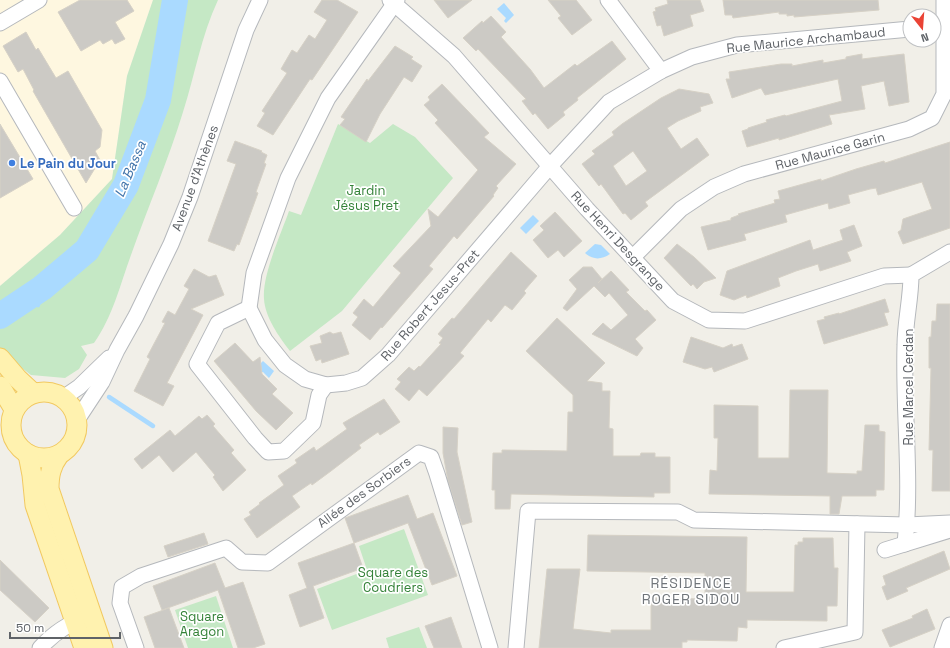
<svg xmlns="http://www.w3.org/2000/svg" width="950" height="648" viewBox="0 0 950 648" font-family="'Space Grotesk',sans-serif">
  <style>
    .commercial { fill: #fef7e0 }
    .green { fill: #c5e8c5 }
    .water { fill: #aadaff }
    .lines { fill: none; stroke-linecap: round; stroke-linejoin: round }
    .stream { stroke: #aadaff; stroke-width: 4.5 }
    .river { stroke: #aadaff; stroke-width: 26 }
    .building { fill: #cccac5; stroke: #d6d1c6; fill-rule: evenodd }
    .minor-casing { stroke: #b5b8bc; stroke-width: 17 }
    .major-casing { stroke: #f2c960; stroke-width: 21 }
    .minor { stroke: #fff; stroke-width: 15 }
    .major { stroke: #fff2af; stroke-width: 19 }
    .shop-dot { fill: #3f7fe0; stroke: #fff; stroke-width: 1.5 }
    .labels { text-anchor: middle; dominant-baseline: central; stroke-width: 3.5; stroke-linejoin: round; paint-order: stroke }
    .street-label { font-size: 13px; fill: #5f6368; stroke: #fff }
    .shop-label { font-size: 13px; font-weight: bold; fill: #366cbe; stroke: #fff; text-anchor: start }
    .park-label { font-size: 13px; fill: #348238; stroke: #fff }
    .water-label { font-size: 14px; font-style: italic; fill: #4174aa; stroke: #fff }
    .neighbourhood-label { font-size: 14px; letter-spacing: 1px; fill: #70757a; stroke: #fff }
  </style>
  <rect width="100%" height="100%" fill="#f1efe8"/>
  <path class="commercial" d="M0 0H153L127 76 112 179 60 235 0 286Z"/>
  <g class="green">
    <path d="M153 0H218C201 36 195 75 183 112 168 161 148 207 131 255 120 285 113 316 94 343L81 346 87 355 79 369 65 378 31 375 0 351V286L60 235 112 179 127 76Z"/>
    <path d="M338 124 370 143 393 124 415 137 453 178 342 311 290 351C279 337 265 317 264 299 262 275 281 234 289 211L301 215Z"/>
    <path d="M404 529 428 595 332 630 317 589 367 570 359 546Z"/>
    <path d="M216 596 233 648H188L175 610Z"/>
    <path d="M419 627 427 648H389L386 638Z"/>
  </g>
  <g class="water">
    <path d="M504 3 514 15 506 23 504 21 506 18 497 9Z"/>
    <path d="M533 215 539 221 526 234 520 228Z"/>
    <path d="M595 244 601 245 610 254C601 260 593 260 585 253Z"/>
    <path d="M263 361 274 371 269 378 263 372H257L255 369Z"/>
  </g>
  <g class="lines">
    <g class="stream">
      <path d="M28 297 38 305"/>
      <path d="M109 397 153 426"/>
    </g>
    <path class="river" d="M0 316 42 288 87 250 126 185 158 100 175 0"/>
  </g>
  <g class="building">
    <path d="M80 0H127L134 11 115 22 125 39 115 44 112 39 103 44 100 40 81 51 58 12Z"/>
    <path d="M322 0H337L358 12 312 80 310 79 273 135 257 126 265 113 262 111 287 73 281 69 292 50 297 53 309 35 315 39 327 20 314 12Z"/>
    <path d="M434 0H472L448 18Z"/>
    <path d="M548 0H576L592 20 572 35 558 18 561 16Z"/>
    <path d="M667 0H700L704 11 690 15 693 26 664 36 661 25 657 26 653 12 656 11 655 8 668 4Z"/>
    <path d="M723 0H878L879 10 794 17V15L787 16V14H779V12L733 18 732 15H725Z"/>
    <path d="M491 16 506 32 501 37 530 69 544 88 575 64 577 66 612 41 626 59 577 98 578 100 563 112 565 115 548 129 535 113 533 115 522 101 526 99 478 49 476 51 463 38 482 21 483 23Z"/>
    <path d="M26 32 36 50 38 48 56 78 68 71 102 130 100 147 95 151 100 160 86 183 33 91 34 90 23 69 18 72 3 46Z"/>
    <path d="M395 46 413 57 411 59 422 66 412 82 404 77 380 114 366 142 340 125 345 119 341 117 367 79 368 81Z"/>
    <path d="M862 54V59L904 54 909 102 889 106 884 81 861 86 865 109 829 115 832 124 779 140V138L747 147 742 131 748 129V128L767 122 766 120 785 115 786 116 842 101 838 79 765 95 761 88 732 98 726 79H730L729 72 781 64H792V66L823 60V63L846 59V57Z"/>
    <path d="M442 84 489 133 484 137 516 164 496 186 498 188 493 195 494 196 457 239 454 236 429 266 433 269 382 328 381 327 370 340 352 325 358 317 353 313 364 299 373 307 401 273 393 266 431 226 428 209 438 217 478 170 435 123 438 120 424 105 430 100 428 97Z"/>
    <path d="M679 89 709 94 713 103 700 107 701 111 678 121 667 128 681 149 697 138 709 155 645 202 648 206 631 220 625 213 623 214 601 184 599 186 582 164 595 154 592 151 614 135 612 132 622 124 661 98ZM633 151 647 171 626 186 613 166Z"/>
    <path d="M0 124 33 179 0 198Z"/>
    <path d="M235 141 262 151 261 152 267 155 264 163 266 164 256 192 258 193 239 245 237 244 234 251 208 241 236 164 227 161Z"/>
    <path d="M950 142V228L903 244 898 232 901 230 903 219 932 209 922 182 878 195 876 188 870 189 848 195 850 203 829 209 828 203 785 215 787 222 744 234 746 240 708 250 701 227 731 220V218L739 215 738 214 775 203 774 200 780 199 778 191 821 179V181L856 169 884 161 885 163Z"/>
    <path d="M555 212 582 241 564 257 558 250 548 258 533 240 544 230 540 226Z"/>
    <path d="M854 225 862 246 847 252 851 261 820 271 818 264 796 271 778 278 780 286 747 298 746 295 734 300 720 295 727 271 810 240 813 250 843 240 840 230Z"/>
    <path d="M677 244 694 257 716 278 704 282 697 289 693 284 691 286 664 258Z"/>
    <path d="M511 252 537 276 524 291 526 293 512 310 505 305 491 322 488 319 460 353 464 356 427 396 419 389 409 401 395 389 401 382 397 379 409 367 414 371 419 366 420 367 441 344 439 343 443 338 438 334 452 318 454 319Z"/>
    <path d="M583 267H592L602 279 598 283 611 271 629 290 626 292 645 311 647 310 656 320 635 339 643 348 637 356 592 334 603 323 611 330 628 315 609 293 605 297 594 286 567 311 563 308 577 289 569 280Z"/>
    <path d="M194 269 209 277 216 275 224 295 191 309 203 315 167 383 174 386 163 406 134 391 150 359 147 357 165 323 162 322 168 311 175 315 189 289 184 286Z"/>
    <path d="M885 299 889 312 884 313 888 325 824 344 817 321 825 319 824 317 839 313V314Z"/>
    <path d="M937 304H950V491H932L933 450H929L931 368H929V337H931L932 321H936Z"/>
    <path d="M557 318 605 363 587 381 602 383V391H610L609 428 613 429V456H640L641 453H655V457H670V493H654V497L511 494 510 509H495V490H492L493 453H502V450L567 451 568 412H573V395L526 351Z"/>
    <path d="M330 332 333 334 341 332 349 354 322 363 321 359 316 361 310 346 322 343 320 336Z"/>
    <path d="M691 337 723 348 732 344 733 347 742 344 748 359 714 372 712 367 705 369 683 362Z"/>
    <path d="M235 343 253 362 260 357 262 374 277 389 272 394 293 413 276 430 256 411 214 361Z"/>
    <path d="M790 390H828L827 473 857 474V471H862L865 425H879V431L885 432 884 490H876V496H842L839 514H830V496L709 494 710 470 717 471 718 438H714V405L758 406V458H789Z"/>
    <path d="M384 399 400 422 380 435 378 432 359 445 361 448 331 471 312 485 311 483 292 496 300 507 257 538 244 519 251 515 249 512 260 504 259 503 284 485 278 476 297 463 295 460 314 447 316 451 347 429 343 423Z"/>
    <path d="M207 415 215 424 213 426 234 450 231 453 246 470 223 491 213 477 215 475 196 452 173 472 159 455 142 469 134 459 170 430 175 436 199 416 202 419Z"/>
    <path d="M443 427 458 428 457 452 472 522 462 525 448 481 443 453Z"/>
    <path d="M408 495 417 519 433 513 457 576 432 585 408 523 354 543 345 518Z"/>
    <path d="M204 533 208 544 168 557 164 546Z"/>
    <path d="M588 535 747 537 746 592H794L795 545H798V542H803V538H833L834 568H838L837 606H827V621L747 620V628L738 627 737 641 687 640V642H682V648H539L547 569H580L573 629 611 633V630H651V598L705 599V573L587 571Z"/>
    <path d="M354 543 363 568 313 586 324 618 300 627 289 595 307 588 298 563Z"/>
    <path d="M944 551 950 569 906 588 908 591 887 600 882 587 886 585 883 576Z"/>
    <path d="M0 560 49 608 35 622 0 590Z"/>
    <path d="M215 563 225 588 243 582 265 644 253 648H238L218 590 162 610 153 586Z"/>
    <path d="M169 608 184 648H155L144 617Z"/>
    <path d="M927 609 935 629 890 647 882 630 913 618 912 616Z"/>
    <path d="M451 617 462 648H434L425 626Z"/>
  </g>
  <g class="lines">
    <defs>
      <g id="minor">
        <path d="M390 0 454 56 587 209 673 301 709 320 745 321 884 276 911 275"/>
        <path d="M397 0 328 98 288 178 254 273 249 308 265 340 285 365 305 379 326 385 346 383 362 378 388 355 550 166 609 102 661 71 692 57 737 45 910 29"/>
        <path d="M608 0 661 71"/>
        <path d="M0 23 39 0"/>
        <path d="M0 81 74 208"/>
        <path d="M633 257 681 209 714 187 744 174 909 129 932 118 944 94V0"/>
        <path d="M249 308 218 323 197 364 255 438 268 452 284 451 313 423 319 395 326 385"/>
        <path d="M63 398 79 387 109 358"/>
        <path d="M77 420 102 382 117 350 136 316 171 244 190 197 246 30 260 0"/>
        <path d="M905 544C912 478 903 412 905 345 905 322 911 299 911 275L950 252"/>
        <path d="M885 550 950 530"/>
        <path d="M40 648C53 634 66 624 85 618"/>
        <path d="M136 648 120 603 122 587 141 576 226 548 242 562 268 563 419 453 431 457 437 474 490 648"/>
        <path d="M516 648 528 511 678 512 694 520 907 525 950 523"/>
        <path d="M784 648 855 632 857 524"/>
        <path d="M942 648 950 625"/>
      </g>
      <g id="major">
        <path d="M0 358 18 379 33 393"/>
        <path d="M0 386 14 409"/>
        <circle cx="44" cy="425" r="33"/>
        <path d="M28 454 32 475 35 505 84 648"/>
        <path d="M59 455C51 466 49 475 49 489L103 648"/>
      </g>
    </defs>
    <use href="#minor" class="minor-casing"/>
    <use href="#major" class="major-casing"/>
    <use href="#minor" class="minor"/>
    <use href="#major" class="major"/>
  </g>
  <circle class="shop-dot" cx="12" cy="163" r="4"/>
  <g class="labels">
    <g class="street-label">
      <text transform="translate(806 40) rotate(-6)">Rue Maurice Archambaud</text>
      <text transform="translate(830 151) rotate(-15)">Rue Maurice Garin</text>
      <text transform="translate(195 178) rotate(-70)">Avenue d'Athènes</text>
      <text transform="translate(618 241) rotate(47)">Rue Henri Desgrange</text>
      <text transform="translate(430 305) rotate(-49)">Rue Robert Jesus-Pret</text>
      <text transform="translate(908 387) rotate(-90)">Rue Marcel Cerdan</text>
      <text transform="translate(364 492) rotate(-36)">Allée des Sorbiers</text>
    </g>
    <g class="shop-label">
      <text x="20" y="163">Le Pain du Jour</text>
    </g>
    <g class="park-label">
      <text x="366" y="190">Jardin<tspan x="366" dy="15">Jésus Pret</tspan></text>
      <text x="393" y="572">Square des<tspan x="393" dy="15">Coudriers</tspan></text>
      <text x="202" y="616">Square<tspan x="202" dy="15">Aragon</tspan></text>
    </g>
    <g class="water-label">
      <text transform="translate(130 169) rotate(-67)">La Bassa</text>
    </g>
    <g class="neighbourhood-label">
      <text x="691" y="583">RÉSIDENCE<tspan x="691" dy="16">ROGER SIDOU</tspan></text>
    </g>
  </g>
  <g transform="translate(922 28) rotate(163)"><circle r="19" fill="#ffffff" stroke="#bfc1c3"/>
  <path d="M0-3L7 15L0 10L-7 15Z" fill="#ea4335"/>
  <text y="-6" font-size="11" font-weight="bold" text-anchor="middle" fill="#5f6368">N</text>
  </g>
  <path d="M10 632v6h110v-6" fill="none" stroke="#5f6368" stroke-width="2"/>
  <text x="16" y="632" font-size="12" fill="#5f6368" stroke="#ffffff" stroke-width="3" paint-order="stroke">50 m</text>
</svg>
